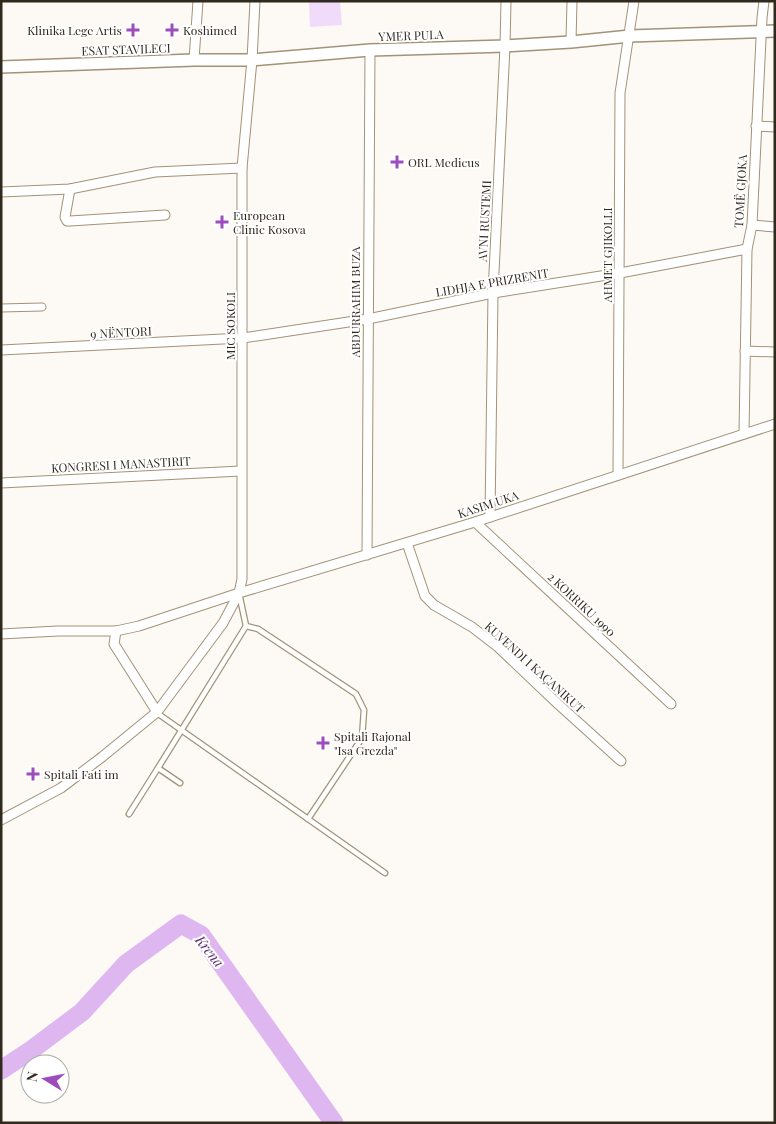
<svg xmlns="http://www.w3.org/2000/svg" width="776" height="1124" viewBox="0 0 776 1124" font-family="'Playfair Display',serif">
  <style>
    .green { fill: #f0dbfb }
    .lines { fill: none; stroke-linecap: round; stroke-linejoin: round }
    .river { stroke: #deb6f0; stroke-width: 19 }
    .service-casing { stroke: #a39277; stroke-width: 7 }
    .pedestrian-casing { stroke: #a39277; stroke-width: 9 }
    .minor-casing { stroke: #a39277; stroke-width: 11 }
    .tertiary-casing { stroke: #a39277; stroke-width: 14 }
    .service { stroke: #fff; stroke-width: 4.5 }
    .pedestrian { stroke: #fff; stroke-width: 7 }
    .minor { stroke: #fff; stroke-width: 9 }
    .tertiary { stroke: #fff; stroke-width: 11 }
    .poi-dot { fill: #9c4cbc; stroke: #fff; stroke-width: 2 }
    .labels { text-anchor: middle; dominant-baseline: central; stroke-width: 4; stroke-linejoin: round; paint-order: stroke }
    .poi-label { font-size: 12px; fill: #30291e; stroke: #fff; text-anchor: start }
    .street-label { font-size: 12px; fill: #30291e; stroke: #fff }
    .water-label { font-size: 14px; font-style: italic; fill: #5c2b70; stroke: #fff }
  </style>
  <rect width="100%" height="100%" fill="#fdf9f4"/>
  <path class="green" d="M309 1H340L342 25 310 27Z"/>
  <g class="lines">
    <path class="river" d="M1 1070 30 1051 82 1012 126 964 181 924 201 935 334 1123"/>
    <defs>
      <g id="service">
        <path d="M239 593 246 626 258 629 356 694 364 710 362 738 308 819"/>
        <path d="M157 713 385 873"/>
        <path d="M180 783 158 768 246 626"/>
        <path d="M129 814 158 768"/>
      </g>
      <path id="pedestrian" d="M1 308 42 307"/>
      <g id="minor">
        <path d="M571 42 572 1"/>
        <path d="M194 60 198 1"/>
        <path d="M756 126 775 127"/>
        <path d="M70 189 65 217 67 221H70L165 215"/>
        <path d="M1 192 70 189 155 172 242 168"/>
        <path d="M752 225 775 227"/>
        <path d="M1 350 243 338 368 319 493 293 620 273 747 249"/>
        <path d="M745 351 775 352"/>
        <path d="M744 434 747 249 752 225 762 18 764 1"/>
        <path d="M618 475 620 93 634 1"/>
        <path d="M1 483 241 471"/>
        <path d="M490 517 493 293 505 46 506 1"/>
        <path d="M475 522 671 704"/>
        <path d="M407 543 425 596 434 605 472 627 498 647 558 704 621 761"/>
        <path d="M367 555 370 50"/>
        <path d="M116 631 114 644 157 712"/>
        <path d="M1 634 58 631H116L139 626 239 593 475 522 775 424"/>
        <path d="M1 820 61 788 102 757 157 712 223 623 239 593 242 579V168L252 60 255 1"/>
      </g>
      <path id="tertiary" d="M1 67 194 60H252L370 50 505 46 571 42 630 36 775 31"/>
    </defs>
    <use href="#service" class="service-casing"/>
    <use href="#pedestrian" class="pedestrian-casing"/>
    <use href="#minor" class="minor-casing"/>
    <use href="#tertiary" class="tertiary-casing"/>
    <use href="#service" class="service"/>
    <use href="#pedestrian" class="pedestrian"/>
    <use href="#minor" class="minor"/>
    <use href="#tertiary" class="tertiary"/>
  </g>
  <g class="poi-dot">
    <path d="M130.5 22.5h5v5h5v5h-5v5h-5v-5h-5v-5h5z"/>
    <path d="M169.5 22.5h5v5h5v5h-5v5h-5v-5h-5v-5h5z"/>
    <path d="M394.5 154.5h5v5h5v5h-5v5h-5v-5h-5v-5h5z"/>
    <path d="M219.5 214.5h5v5h5v5h-5v5h-5v-5h-5v-5h5z"/>
    <path d="M320.5 735.5h5v5h5v5h-5v5h-5v-5h-5v-5h5z"/>
    <path d="M30.5 766.5h5v5h5v5h-5v5h-5v-5h-5v-5h5z"/>
  </g>
  <g class="labels">
    <g class="poi-label">
      <text x="122" y="30" text-anchor="end">Klinika Lege Artis</text>
      <text x="183" y="30">Koshimed</text>
      <text x="408" y="162">ORL Medicus</text>
      <text x="233" y="215">European<tspan x="233" dy="14">Clinic Kosova</tspan></text>
      <text x="334" y="736">Spitali Rajonal<tspan x="334" dy="14">"Isa Grezda"</tspan></text>
      <text x="44" y="774">Spitali Fati im</text>
    </g>
    <g class="street-label">
      <text transform="translate(411 35) rotate(-2)">YMER PULA</text>
      <text transform="translate(126 49) rotate(-2)">ESAT STAVILECI</text>
      <text transform="translate(740 191) rotate(-87)">TOMË GJOKA</text>
      <text transform="translate(484 221) rotate(-87)">AVNI RUSTEMI</text>
      <text transform="translate(607 255) rotate(-90)">AHMET GJIKOLLI</text>
      <text transform="translate(492 282) rotate(-10)">LIDHJA E PRIZRENIT</text>
      <text transform="translate(355 302) rotate(-90)">ABDURRAHIM BUZA</text>
      <text transform="translate(230 326) rotate(-90)">MIC SOKOLI</text>
      <text transform="translate(121 332) rotate(-3)">9 NËNTORI</text>
      <text transform="translate(121 464) rotate(-3)">KONGRESI I MANASTIRIT</text>
      <text transform="translate(488 504) rotate(-18)">KASIM UKA</text>
      <text transform="translate(582 604) rotate(43)">2 KORRIKU 1990</text>
      <text transform="translate(535 667) rotate(42)">KUVENDI I KAÇANIKUT</text>
    </g>
    <g class="water-label">
      <text transform="translate(210 951) rotate(51)">Krena</text>
    </g>
  </g>
  <rect width="776" height="1124" fill="none" stroke="#30291e" stroke-width="5"/>
  <g transform="translate(45 1079) rotate(280)"><circle r="24" fill="#ffffff" stroke="#aca9a5"/>
  <path d="M0-4L9 19L0 12L-9 19Z" fill="#9c4cbc"/>
  <text y="-8" font-size="14" font-weight="bold" text-anchor="middle" fill="#30291e">N</text>
  </g>
</svg>
